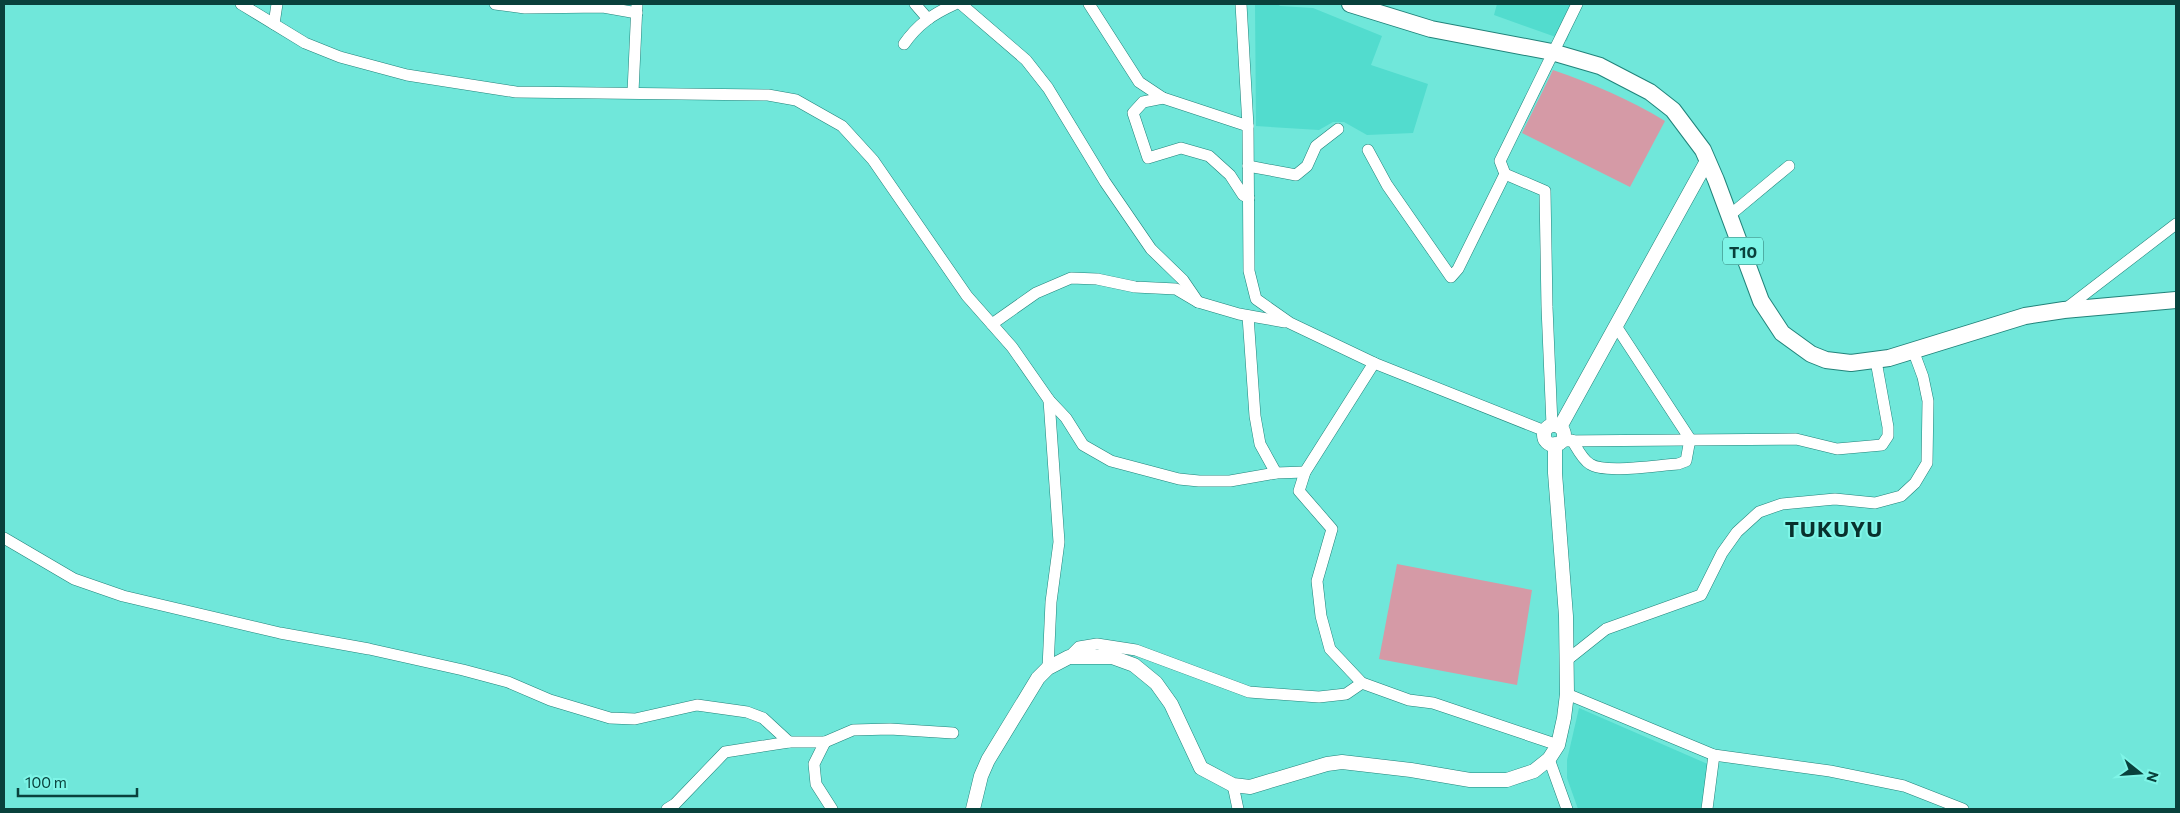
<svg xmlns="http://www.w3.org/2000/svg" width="2180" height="813" viewBox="0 0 2180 813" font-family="Commissioner,sans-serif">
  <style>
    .built { fill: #52dcce }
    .green { fill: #d59aa6 }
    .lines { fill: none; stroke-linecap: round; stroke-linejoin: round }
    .minor-casing { stroke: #21837a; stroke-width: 12 }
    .major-casing { stroke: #21837a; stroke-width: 15 }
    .highway-casing { stroke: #21837a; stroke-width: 18 }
    .minor { stroke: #fff; stroke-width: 11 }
    .major { stroke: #fff; stroke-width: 14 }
    .highway { stroke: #fff; stroke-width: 16 }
    .labels { text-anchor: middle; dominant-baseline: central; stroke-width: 4; stroke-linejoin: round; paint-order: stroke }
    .shield { fill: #7ef5e7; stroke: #2c776f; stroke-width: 1 }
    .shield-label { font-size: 16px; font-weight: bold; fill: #09413c }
    .district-label { font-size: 22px; font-weight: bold; letter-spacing: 1px; fill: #08312d; stroke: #7ef5e7 }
  </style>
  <rect width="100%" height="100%" fill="#70e7da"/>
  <g class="built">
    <path d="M1255 4H1278L1280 6 1313 8 1382 36 1371 65 1428 84 1413 133 1367 135 1344 122H1333L1319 130 1256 126Z"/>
    <path d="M1497 4H1578L1567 41 1494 15Z"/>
    <path d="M1579 708 1710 765 1704 809H1578L1567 778V760Z"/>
  </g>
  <g class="green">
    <path d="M1553 70C1593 84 1629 99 1665 121L1630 187 1522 133Z"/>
    <path d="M1397 564 1532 590 1517 685 1379 659Z"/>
  </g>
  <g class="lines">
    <defs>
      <g id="minor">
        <path d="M241 4 305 43 340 57 407 75 516 92 768 95 796 100 842 126 873 160 967 296 1012 347 1049 400 1066 418 1083 445 1111 461 1179 479 1199 481H1230L1276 473 1305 472"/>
        <path d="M495 4 525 8 603 7 637 13"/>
        <path d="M915 4 928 19"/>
        <path d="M961 4 1026 60 1048 88 1105 182 1151 249 1183 280 1198 302"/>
        <path d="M1089 4 1139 82 1163 98 1248 126"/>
        <path d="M1241 4 1248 126 1249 271 1256 299 1290 323 1374 363 1545 431"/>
        <path d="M274 24 277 4"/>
        <path d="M904 44C918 24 933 14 955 4"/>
        <path d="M633 92 637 4"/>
        <path d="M1163 98 1143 102 1133 113 1148 158 1181 148 1209 156 1230 175 1243 195 1249 198"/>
        <path d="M1368 150 1387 185 1451 277 1458 269 1505 174"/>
        <path d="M1248 166 1296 175 1307 166 1316 146 1338 129"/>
        <path d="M1730 215 1789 166"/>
        <path d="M2064 310 2176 224"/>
        <path d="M1248 316 1255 416 1260 444 1276 473"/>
        <path d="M992 324 1036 293 1071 278 1097 279 1135 287 1176 289 1198 302 1239 314 1285 322"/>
        <path d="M1374 363 1305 472 1299 491 1332 529 1317 581 1321 616 1330 649 1362 683 1409 700 1433 703 1558 745"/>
        <path d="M1552 425 1547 307 1545 191 1505 174 1500 161 1577 4"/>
        <path d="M1572 440C1577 448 1582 459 1590 464 1605 474 1658 465 1678 464L1686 461 1690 439 1616 326"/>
        <path d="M1561 441 1796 439 1837 449 1882 445 1888 436V427L1876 361"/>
        <path d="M4 538 74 579 123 596 280 633 369 649 463 670 508 682 550 700 610 718 635 719 697 705 747 712 763 718 789 742"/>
        <path d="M1069 657 1079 647 1097 644 1136 650 1249 692 1319 697 1346 694 1362 683"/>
        <path d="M1567 660 1606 629 1701 595 1722 553 1737 532 1759 512 1782 504 1835 499 1875 503 1901 496 1915 483 1927 463 1928 401 1923 377 1913 350"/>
        <path d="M1048 668 1051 602 1059 542 1049 400"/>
        <path d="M1567 694 1714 755 1830 771 1904 786 1963 809"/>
        <path d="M825 742 814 764 816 784 832 809"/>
        <path d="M1549 759 1567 809"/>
        <path d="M1233 785 1238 809"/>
        <path d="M667 809 675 804 725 752 789 742H825L853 730 890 729 953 733"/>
        <path d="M1707 809 1714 755"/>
      </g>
      <g id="major">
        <circle cx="1554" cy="435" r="10"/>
        <path d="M1560 427 1707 161"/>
        <path d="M973 809 981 776 988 760 1038 678 1048 668 1069 657H1112L1134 665 1156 683 1171 704 1201 768 1233 785 1250 787 1327 764 1342 762 1411 770 1470 780H1507L1534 771 1549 759 1558 745 1564 718 1567 694 1566 616 1555 473V444"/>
      </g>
      <path id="highway" d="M1350 4 1431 29 1552 52 1600 66 1650 92 1673 110 1703 150 1716 180 1761 301 1782 333 1811 354 1826 360 1851 363 1889 358 2025 316 2064 310 2176 300"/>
    </defs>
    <use href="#minor" class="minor-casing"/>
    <use href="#major" class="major-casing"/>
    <use href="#highway" class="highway-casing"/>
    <use href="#minor" class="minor"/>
    <use href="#major" class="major"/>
    <use href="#highway" class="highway"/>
  </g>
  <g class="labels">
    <rect class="shield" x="1723" y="237.5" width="40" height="27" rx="4"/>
    <g class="shield-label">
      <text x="1743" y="251">T10</text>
    </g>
    <g class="district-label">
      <text x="1834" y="528">TUKUYU</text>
    </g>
  </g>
  <rect width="2180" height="813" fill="none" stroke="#09413c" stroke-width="10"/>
  <g transform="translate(2140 773) rotate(107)" stroke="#7ef5e7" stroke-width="4" paint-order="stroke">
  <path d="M0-4L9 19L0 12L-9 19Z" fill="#09413c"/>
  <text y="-8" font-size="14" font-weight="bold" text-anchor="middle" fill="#09413c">N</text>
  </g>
  <path d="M18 788v8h119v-8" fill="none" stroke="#09413c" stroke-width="2.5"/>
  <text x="25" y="788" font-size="15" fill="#09413c" stroke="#7ef5e7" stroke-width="4" paint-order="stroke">100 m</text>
</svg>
